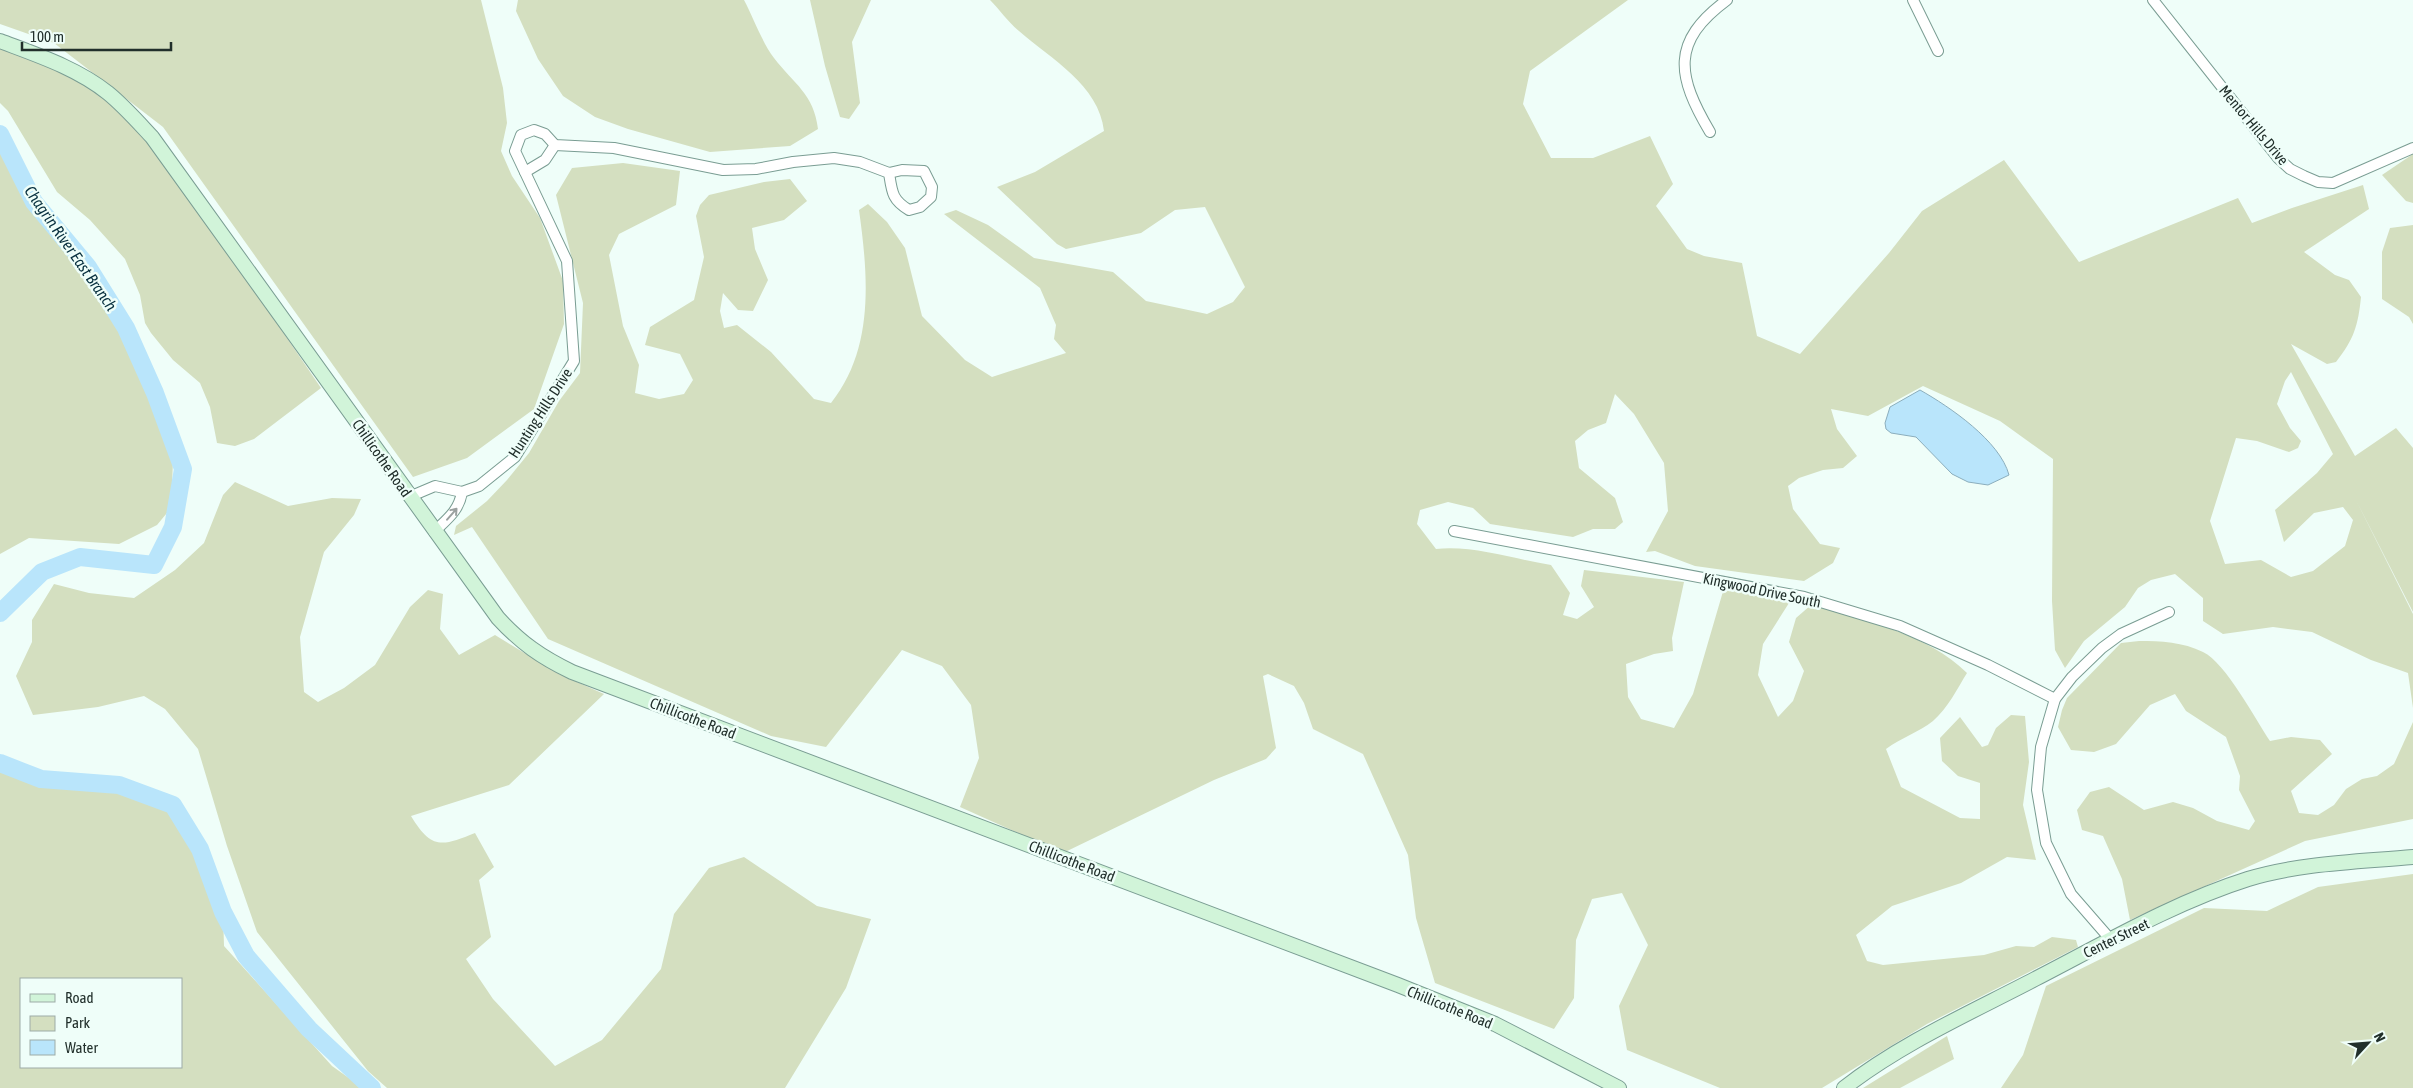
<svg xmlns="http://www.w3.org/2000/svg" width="2413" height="1088" viewBox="0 0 2413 1088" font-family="'Asap Condensed',sans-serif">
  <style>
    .green { fill: #d4dfc0; fill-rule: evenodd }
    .water { fill: #b9e5fb; stroke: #8baebd }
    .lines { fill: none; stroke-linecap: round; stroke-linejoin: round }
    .river { stroke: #b9e5fb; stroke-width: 18 }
    .street-casing { stroke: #7a9d93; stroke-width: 12 }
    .secondary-casing { stroke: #7a9d93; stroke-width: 16 }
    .street { stroke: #fff; stroke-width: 10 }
    .secondary { stroke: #d1f4d9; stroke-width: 14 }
    .oneway { stroke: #9ba1a0 }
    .labels { text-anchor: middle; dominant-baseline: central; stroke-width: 5; stroke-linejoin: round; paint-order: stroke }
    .street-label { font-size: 15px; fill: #212f2b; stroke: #effef9 }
    .water-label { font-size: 16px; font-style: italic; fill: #072f3e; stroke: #effef9 }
  </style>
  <rect width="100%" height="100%" fill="#effef9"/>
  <g class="green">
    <path d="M0 0H481L503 88 507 123 501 151 512 176 540 218 563 281 564 324 534 409 467 458 413 477 163 127 54 43 0 24Z"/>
    <path d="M518 0H744C753 17 763 44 774 58 794 84 814 94 818 129L790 146 710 152 628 129 595 117 563 96 538 59 516 11Z"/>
    <path d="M810 0H871L852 42 860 103 849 119 840 117 825 66Z"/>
    <path d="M990 0H1628L1530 71 1523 104 1551 158H1593L1650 136 1673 184 1656 206 1687 249 1704 256 1742 263 1757 336 1800 354 1889 253 1922 211 2004 160 2079 262 2238 198 2252 223 2292 208 2363 185 2369 209 2304 252 2335 275 2349 280 2361 297C2358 326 2354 339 2336 362L2327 364 2291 344 2355 456 2396 428 2413 448V612L2357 502 2413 614V708L2408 673 2371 660 2312 632 2273 627 2223 634 2203 621V598L2175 574 2151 580 2138 588 2125 607 2084 641 2065 668 2055 650 2052 601 2053 459 2000 421 1923 386 1868 416 1831 409 1837 429 1857 456 1843 468 1823 470 1799 478 1788 486 1793 509 1820 544 1840 548 1833 563 1804 581 1695 566 1655 551 1646 552 1668 511 1664 463 1634 414 1615 394 1606 423 1588 430 1575 441 1579 468 1615 498 1623 522 1615 529H1593L1573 537 1490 524 1473 508 1448 502 1420 510 1417 524 1436 549C1473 545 1514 559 1551 565L1570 593 1563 615 1577 619 1594 607 1581 586 1584 570 1684 582 1672 638 1673 651 1654 654 1626 664 1628 697 1641 719 1674 728 1693 694 1724 588 1789 603 1763 644 1758 675 1778 717 1793 701 1804 671 1789 642 1796 618 1811 605C1863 620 1928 634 1967 673 1957 689 1948 708 1933 721 1919 732 1901 738 1886 749L1901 787 1960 818 1980 819V783L1958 776 1942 761 1940 738 1960 717 1982 747 1988 745 1996 728 2011 715 2025 716 2029 762 2023 805 2036 860 2007 857 1961 883 1892 906 1856 935 1867 961 1883 965 1984 955 2016 946 2034 947 2052 937 2076 940 2078 947 1927 1024 1822 1088H1720L1627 1050 1619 1006 1648 945 1622 893 1592 899 1576 940 1574 998 1554 1029 1435 983 1416 918 1408 855 1363 754 1313 729 1304 703 1294 686 1268 674 1263 676 1276 748 1266 759 1214 780 1063 853 960 807 979 758 971 705 942 666 902 650 826 747 771 736 548 639 472 527 454 535 456 526 487 501 507 480 529 453 559 401 580 373 583 303 556 195 572 168 623 163 680 171 676 205 619 234 609 255 623 326 639 365 635 393 659 399 684 394 693 380 680 354 645 345 650 327 694 300 704 257 696 216 700 205 709 195 764 182 790 179 807 201 784 220 752 228 755 249 768 280 753 311 738 310 723 293 720 311 724 328 737 325 771 352 814 399 831 403C875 348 868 275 859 210L868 204 887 222 905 248 922 316 965 360 992 377 1066 353 1054 339 1056 325 1040 288 944 214 956 210 988 225 1034 258 1113 272 1146 301 1207 314 1233 302 1245 287 1205 207 1175 210 1141 233 1066 249 1057 244 997 187 1035 172 1104 131C1099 85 1051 59 1019 31 1008 22 1000 10 990 0ZM2291 372 2333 454 2317 473 2275 510 2284 542 2314 513 2343 507 2353 520 2345 546 2313 571 2291 577 2261 560 2225 564 2210 521 2236 438 2257 441 2289 452 2298 448 2301 441 2290 428 2277 404 2285 381Z"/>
    <path d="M0 48 80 80 138 127 174 172 321 388 254 439 235 446 217 443 210 407 200 383 173 360 151 333 145 323 140 295 125 259 90 220 57 192 8 111 0 103Z"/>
    <path d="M0 151 10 162 61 243 102 295 158 416 173 461 171 508 157 525 119 544 29 538 0 554Z"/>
    <path d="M2413 154V203L2406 201 2382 175Z"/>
    <path d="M2413 225V324L2409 317 2382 299V252L2390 228Z"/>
    <path d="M235 482 288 506 332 498 361 499 354 515 324 552 300 637 304 692 318 702 344 688 375 665 410 607 428 590 443 594 440 629 459 655 495 635 559 674 604 694 509 785 411 816C431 849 441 847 475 833L494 867 479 880 491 937 466 959 493 999 555 1066 602 1040 661 969 674 914 709 868 744 857 817 906 871 919 846 988 785 1088H387L368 1071 257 932 227 846 198 749 165 709 144 696 98 707 33 715 16 676 32 642V620L54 584 89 593 134 598 175 570 204 543 223 495Z"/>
    <path d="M2139 641C2161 641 2183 642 2203 652 2226 663 2255 719 2270 741L2291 737 2320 740 2332 754 2291 791 2299 813 2318 815 2334 805 2346 789 2362 779 2377 776 2394 764 2413 722V819L2305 841 2130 920 2122 879 2103 836 2082 830 2077 810 2090 792 2109 787 2144 810 2173 802 2193 808 2217 821 2249 830 2255 821 2239 790 2240 776 2226 737 2186 711 2175 694 2150 705 2116 744 2094 752 2071 750 2058 727 2062 710 2067 698 2121 643Z"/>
    <path d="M0 761 1 764 41 779 119 785 173 805 200 849 223 912 224 946 332 1066 363 1088H0ZM181 979V1067H21V979Z"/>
    <path d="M2413 874V1088H2001L2023 1055 2046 986 2204 908 2267 911 2318 887Z"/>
    <path d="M1947 1036 1954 1059 1900 1088H1863Z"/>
  </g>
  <path class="water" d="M1920 390C1950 407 2000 441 2009 475L1988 485 1968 482 1952 474 1916 437 1891 433 1886 429 1885 423 1890 407Z"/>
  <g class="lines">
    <g class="river">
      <path d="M0 134 34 202 88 267 126 328 155 393 183 469 173 527 154 565 80 557 42 572 0 613"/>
      <path d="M0 763 41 779 119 785 173 805 200 849 223 912 246 956 309 1029 372 1088"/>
    </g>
    <defs>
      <g id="street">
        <path d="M1913 0 1938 51"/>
        <path d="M2153 0 2278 158 2290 169 2304 176 2318 182 2333 183 2413 148"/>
        <path d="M1710 132C1677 76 1670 42 1727 0"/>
        <path d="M525 172 545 160 555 145"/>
        <path d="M409 497 435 486 462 492 479 486 515 457 574 361 567 261 515 151 521 135 534 130 545 134 555 145 614 148 723 170 756 169 793 162 834 158 860 162 889 173 902 170 924 171 932 187 931 197 920 207 909 210C892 200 892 192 889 173"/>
        <path d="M1454 531 1804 597 1900 626 1988 665 2055 699"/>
        <path d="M434 532C447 519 459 511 462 492"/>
        <path d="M2111 940 2071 894 2046 843 2037 790 2041 747 2055 699 2072 677 2102 648 2121 634 2169 612"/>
      </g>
      <g id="secondary">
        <path d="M0 41C37 55 77 68 108 93 124 106 138 122 152 137L498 618C521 643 541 657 572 672L1398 985 1495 1024 1619 1088"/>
        <path d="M1844 1088C1902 1043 1970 1013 2035 979 2103 944 2175 902 2248 879 2301 863 2358 862 2413 857"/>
      </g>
    </defs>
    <use href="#street" class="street-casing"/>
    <use href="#secondary" class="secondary-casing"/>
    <use href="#street" class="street"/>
    <use href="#secondary" class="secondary"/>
  </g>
  <defs><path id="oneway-shaft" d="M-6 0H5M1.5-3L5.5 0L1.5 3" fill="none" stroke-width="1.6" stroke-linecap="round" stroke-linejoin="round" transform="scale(1.25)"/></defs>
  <use class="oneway" href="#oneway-shaft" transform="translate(452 514) rotate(-49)"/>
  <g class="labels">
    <g class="street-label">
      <text transform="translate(2254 125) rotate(50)">Mentor Hills Drive</text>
      <text transform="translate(540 413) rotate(-57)">Hunting Hills Drive</text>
      <text transform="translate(382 458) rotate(55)">Chillicothe Road</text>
      <text transform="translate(1762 590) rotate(12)">Kingwood Drive South</text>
      <text transform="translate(693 718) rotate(21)">Chillicothe Road</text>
      <text transform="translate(1072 861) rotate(21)">Chillicothe Road</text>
      <text transform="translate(2116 938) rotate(-26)">Center Street</text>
      <text transform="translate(1450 1007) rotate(22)">Chillicothe Road</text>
    </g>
    <g class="water-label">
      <text transform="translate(71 248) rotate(55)">Chagrin River East Branch</text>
    </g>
  </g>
  <rect x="20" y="978" width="162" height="90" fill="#effef9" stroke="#9daba7"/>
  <rect x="30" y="994" width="25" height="8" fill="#d1f4d9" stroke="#9daba7"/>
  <text x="65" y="1003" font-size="15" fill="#212f2b">Road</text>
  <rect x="30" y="1016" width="25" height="15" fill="#d4dfc0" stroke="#9daba7"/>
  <text x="65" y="1028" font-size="15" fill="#212f2b">Park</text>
  <rect x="30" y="1040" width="25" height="15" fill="#b9e5fb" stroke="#9daba7"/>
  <text x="65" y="1053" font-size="15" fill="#212f2b">Water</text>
  <g transform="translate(2368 1043) rotate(64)" stroke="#effef9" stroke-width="4" paint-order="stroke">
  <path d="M0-4L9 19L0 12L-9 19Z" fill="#212f2b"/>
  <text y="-8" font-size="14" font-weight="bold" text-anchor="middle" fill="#212f2b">N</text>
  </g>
  <path d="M22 42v8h149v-8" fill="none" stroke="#212f2b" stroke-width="2.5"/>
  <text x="30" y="42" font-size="15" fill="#212f2b" stroke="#effef9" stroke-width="4" paint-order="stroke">100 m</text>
</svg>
